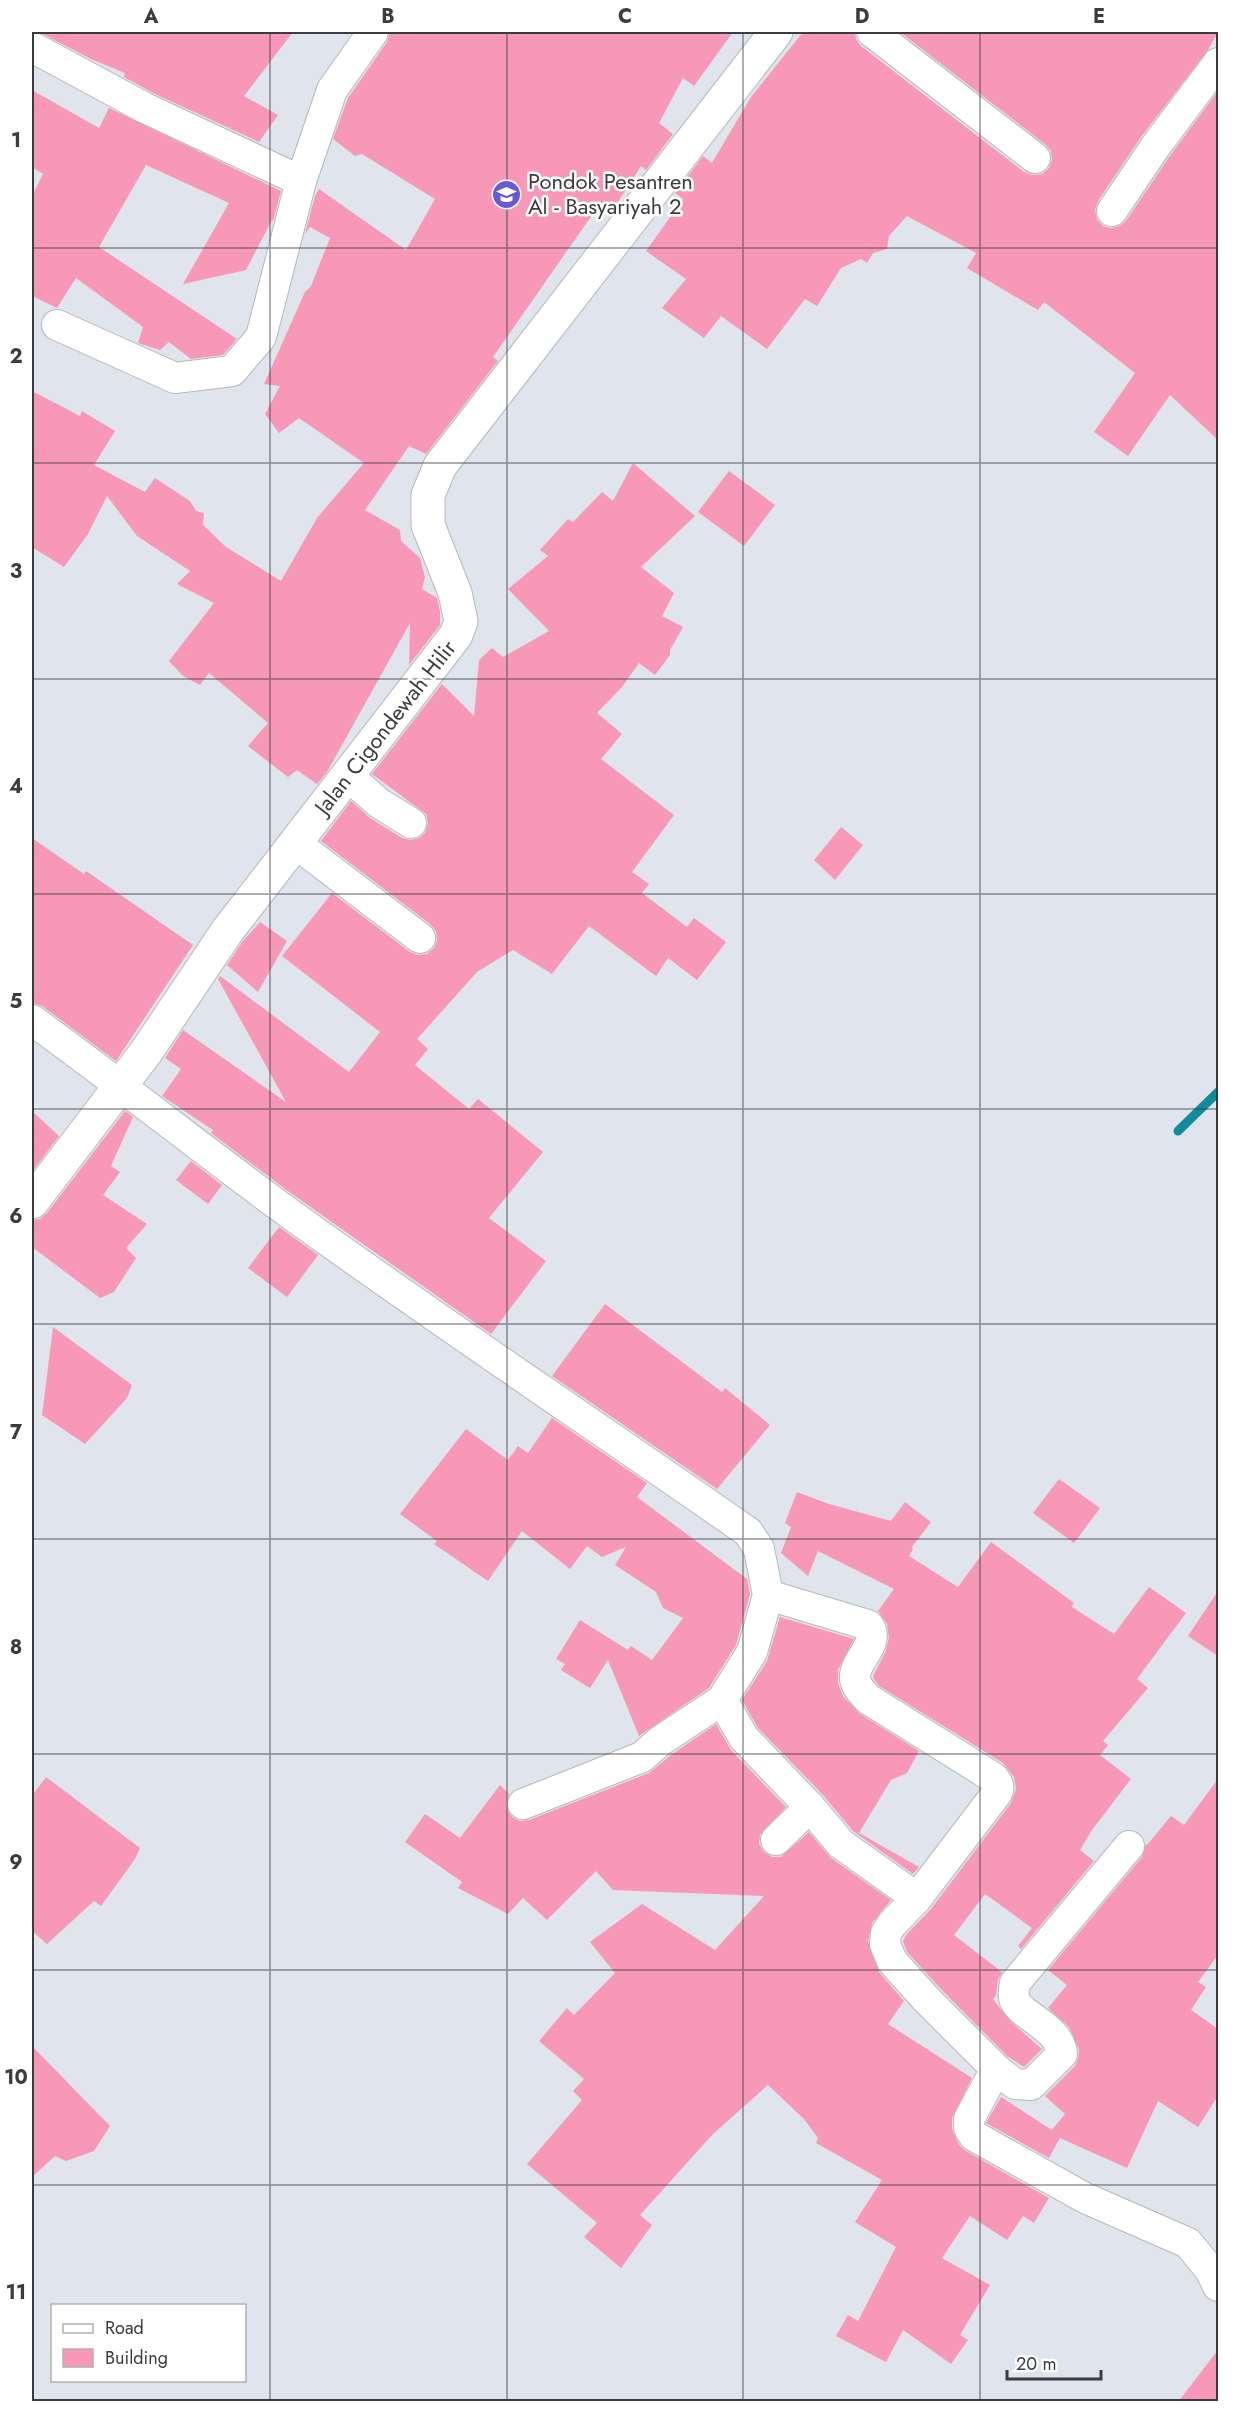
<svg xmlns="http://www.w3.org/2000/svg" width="1250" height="2433" viewBox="0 0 1250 2433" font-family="Jost,sans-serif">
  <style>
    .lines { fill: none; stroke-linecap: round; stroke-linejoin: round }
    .stream { stroke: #128c9d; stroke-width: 9 }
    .building { fill: #f798b8 }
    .street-casing { stroke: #b4b8bf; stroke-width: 32 }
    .secondary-casing { stroke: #b4b8bf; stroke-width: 35 }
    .street { stroke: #fff; stroke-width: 30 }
    .secondary { stroke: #fff; stroke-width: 33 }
    .grid { fill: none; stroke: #3b3c3f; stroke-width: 1.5; stroke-opacity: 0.55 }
    .labels { text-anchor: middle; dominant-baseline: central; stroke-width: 5; stroke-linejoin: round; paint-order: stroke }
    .poi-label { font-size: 22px; fill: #3b3c3f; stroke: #fff; text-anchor: start }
    .street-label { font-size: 22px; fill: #3b3c3f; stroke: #fff }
    .neatline { fill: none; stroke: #3b3c3f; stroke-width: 2 }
    .grid-label { font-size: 20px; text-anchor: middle; font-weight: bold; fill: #3b3c3f }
  </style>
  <rect width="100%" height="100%" fill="#e0e4ec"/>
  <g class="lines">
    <path class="stream" d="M1178 1131 1218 1092"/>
  </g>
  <g class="building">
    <path d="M39 32H293L244 96 278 115 259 142 153 93 124 77 125 73 91 59Z"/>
    <path d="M390 32H733L694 86 683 78 659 123 673 134 646 170 641 166 611 213 597 208 493 357 498 361 426 454 409 446 365 510 400 530 401 541 420 558 425 577 422 589 437 598 440 612V625L409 665 410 623 327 772 317 784 297 770 288 777 248 746 268 723 209 673 200 685 183 676 169 661 214 603 177 584 190 571 137 536 107 496 88 534 64 567 32 547V391L80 416 82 411 115 431 94 465 145 492 155 478 190 501 196 511 204 513 203 525 226 547 281 581 317 518 364 463 299 418 279 433 265 414 280 386 264 384 305 292 311 286 330 238 310 227 305 234 315 196 319 189 406 250 435 199 362 154 355 156 333 139 348 98 387 42Z"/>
    <path d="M803 32H855L856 39 861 46 1024 172 1033 175 1042 174 1049 168 1052 160 1051 151 1046 145 900 32H1218L1208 50 1141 137 1098 201 1095 210 1097 219 1103 226 1111 228 1120 226 1126 221 1169 157 1218 91V440L1170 395 1128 456 1094 432 1135 373 1044 302 1038 310 967 268 976 253 907 216 889 236 887 249 873 253 867 263 861 259 841 268 817 306 805 299 767 349 721 316 704 338 662 308 686 279 646 251 683 199 675 193 703 156 712 163 751 97Z"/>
    <path d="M32 90 99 128 109 108 281 191 273 221 272 220 246 270 183 284 229 203 146 165 99 247 237 339 223 355 191 359 169 342 160 350 138 343 143 327 76 278 57 308 32 296V196L43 174 32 167Z"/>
    <path d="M633 463 695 516 641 567 674 593 662 616 683 627 670 650V655L655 675 639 663 622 687 597 713 622 734 601 759 674 815 632 872 649 884 642 893 687 927 694 918 726 942 697 980 668 958 656 976 589 926 552 974 513 950 477 972 417 1039 428 1049 415 1065 469 1109 478 1099 543 1152 489 1218 546 1261 491 1334 292 1194 211 1133 213 1130 162 1096 181 1069 165 1058 183 1030 286 1102 218 979 220 976 349 1072 380 1032 282 956 332 893 410 952 418 955 427 954 434 948 437 940 436 931 430 924 321 841 351 801 370 818 402 838 411 840 419 838 425 833 428 823 426 814 372 774 442 684 474 716 479 660 492 648 503 657 549 631 508 589 548 556 540 550 568 519 573 522 602 492 613 501Z"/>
    <path d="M729 471 775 505 744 546 698 512Z"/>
    <path d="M841 827 863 845 835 880 814 860Z"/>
    <path d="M32 838 84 874 86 871 193 945 116 1061 42 1006 32 1003Z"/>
    <path d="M260 922 287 941 258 992 227 965 243 941Z"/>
    <path d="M32 1111 59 1136 32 1172Z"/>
    <path d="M125 1111 133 1117 111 1166 120 1172 103 1195 147 1224 126 1248 136 1258 114 1292 100 1298 32 1247V1220L40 1219 47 1213Z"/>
    <path d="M191 1161 222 1185 208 1204 176 1180Z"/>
    <path d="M279 1227 318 1255 287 1297 248 1268Z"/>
    <path d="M605 1304 722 1392 725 1388 770 1425 717 1489 552 1376Z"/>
    <path d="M53 1327 132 1385 127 1398 85 1444 42 1415Z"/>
    <path d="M552 1418 647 1483 637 1497 747 1579 750 1594 736 1645 709 1688 639 1736 608 1660 590 1688 561 1670 565 1664 556 1659 580 1620 628 1650 631 1646 652 1660 683 1618 663 1608 656 1592 615 1565 626 1547 602 1557 587 1546 570 1569 522 1531 488 1581 434 1544 437 1541 400 1514 466 1429 508 1460 518 1446 528 1453Z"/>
    <path d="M1059 1479 1100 1508 1074 1543 1033 1513Z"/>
    <path d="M797 1492 829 1504 891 1521 905 1502 931 1522 912 1547 913 1549 909 1556 958 1587 991 1542 1074 1603 1072 1607 1114 1634 1149 1587 1186 1613 1137 1679 1148 1688 1103 1741 1108 1745 1100 1755 1131 1779 1092 1830 1080 1850 1094 1861 1021 1949 1018 1946 1032 1928 985 1894 954 1935 1002 1972 998 1980 996 1995 993 1999 1011 2022 1042 2049 1024 2067 1007 2056 939 1987 907 1952 903 1941 906 1935 931 1909 1011 1803 1016 1789 1014 1777 1003 1763 879 1686 874 1679 873 1676 885 1653 889 1638 887 1624 878 1611 894 1589 818 1551 808 1576 781 1553 791 1527 785 1523Z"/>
    <path d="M1218 1591V1656L1188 1636Z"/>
    <path d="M780 1617 854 1639 838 1670V1683L843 1696 859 1713 919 1751 907 1773 891 1780 859 1833 919 1867 913 1874 853 1831 823 1795 758 1728 742 1700 767 1661Z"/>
    <path d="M716 1724 731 1750 786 1807 760 1835 759 1844 764 1852 772 1857H781L809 1832 831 1858 891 1900 872 1923 868 1942 879 1972 904 2001 888 2024 972 2078 952 2118V2129L959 2145 966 2151 1049 2198 1034 2223 1023 2216 1007 2240 970 2216 942 2258 990 2285 960 2335 968 2340 951 2364 903 2330 886 2362 836 2336 848 2315 858 2321 896 2247 855 2222 882 2180 816 2143 818 2138 804 2119 768 2085 712 2135 640 2215 652 2225 621 2268 584 2237 597 2223 527 2164 582 2100 573 2091 584 2079 539 2041 567 2008 574 2015 615 1973 590 1942 642 1904 715 1950 764 1896 613 1890 596 1871 547 1920 523 1898 508 1914 458 1888 462 1882 405 1842 425 1814 460 1838 500 1785 509 1794 506 1802 507 1810 512 1817 520 1821 529 1820 649 1773 671 1755Z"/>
    <path d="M46 1777 140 1848 135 1859 101 1906 94 1901 47 1944 32 1931V1796Z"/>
    <path d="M1218 1779V1955L1198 1982 1206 1987 1191 2010 1218 2029V2096L1198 2127 1158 2101 1127 2168 1060 2138 1049 2158 986 2123 1001 2097 1052 2130 1065 2114 1045 2096 1075 2066 1078 2059 1079 2050 1069 2027 1048 2008 1067 1985 1048 1970 1142 1857 1146 1844 1147 1845 1171 1816 1184 1825Z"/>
    <path d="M32 2046 110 2126 94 2151 66 2161 55 2156 32 2177Z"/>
    <path d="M1218 2350V2402H1178Z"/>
  </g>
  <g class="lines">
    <defs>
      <g id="street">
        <path d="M872 32 1035 158"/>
        <path d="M32 47 145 108 301 181"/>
        <path d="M1112 211 1155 147 1218 63"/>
        <path d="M57 325 175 378 232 371 261 337 301 181 332 90 373 32"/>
        <path d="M348 776 379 803 411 823"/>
        <path d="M295 843 420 938"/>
        <path d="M32 1020C116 1081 198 1146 282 1208 435 1319 593 1424 748 1532L759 1549 768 1595 752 1652 722 1700 660 1741 642 1757 523 1804"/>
        <path d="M768 1595 868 1625C882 1644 853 1660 855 1679 856 1687 863 1693 868 1699L994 1778C998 1783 1000 1787 997 1793L917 1898 892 1924 886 1933 885 1944 892 1961 926 1999 996 2069 969 2119V2128L974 2136 1085 2198 1188 2243 1210 2270 1218 2286"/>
        <path d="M722 1700 744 1738 810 1807 841 1844 917 1898"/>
        <path d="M776 1840 810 1807"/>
        <path d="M996 2069 1015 2084 1031 2085 1062 2054C1060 2026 1018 2016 1014 1998 1013 1993 1014 1988 1015 1983L1129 1846"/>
      </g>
      <path id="secondary" d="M32 1202 146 1052 228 930 456 635 461 621 455 593 428 525V495L440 466 776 32"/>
    </defs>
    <use href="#street" class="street-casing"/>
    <use href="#secondary" class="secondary-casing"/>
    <use href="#street" class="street"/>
    <use href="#secondary" class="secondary"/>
  </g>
  <path class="grid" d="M270 32V2402M507 32V2402M743 32V2402M980 32V2402M32 248H1218M32 463H1218M32 679H1218M32 894H1218M32 1109H1218M32 1324H1218M32 1539H1218M32 1754H1218M32 1970H1218M32 2185H1218"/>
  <defs>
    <symbol id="school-disc" viewBox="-11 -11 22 22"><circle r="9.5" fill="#675bd5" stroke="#fff"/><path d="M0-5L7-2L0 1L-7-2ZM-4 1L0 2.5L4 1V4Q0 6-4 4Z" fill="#fff"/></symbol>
  </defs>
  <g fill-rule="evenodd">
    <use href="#school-disc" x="490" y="178" width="33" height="33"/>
  </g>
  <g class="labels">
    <g class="poi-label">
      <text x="528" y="181">Pondok Pesantren<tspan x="528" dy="25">Al - Basyariyah 2</tspan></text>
    </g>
    <g class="street-label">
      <text transform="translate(385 727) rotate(-52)">Jalan Cigondewah Hilir</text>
    </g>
  </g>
  <rect width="1250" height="2433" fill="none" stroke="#ffffff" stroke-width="66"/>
  <rect x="51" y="2304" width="195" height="78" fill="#ffffff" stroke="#b1b1b2" stroke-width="1.5"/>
  <rect x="63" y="2324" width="30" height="9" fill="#ffffff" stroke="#b1b1b2" stroke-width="1.5"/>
  <text x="105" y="2334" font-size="18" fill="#3b3c3f">Road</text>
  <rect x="63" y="2349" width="30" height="18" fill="#f798b8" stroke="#b1b1b2" stroke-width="1.5"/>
  <text x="105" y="2364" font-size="18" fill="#3b3c3f">Building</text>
  <path d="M1007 2370v9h94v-9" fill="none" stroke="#3b3c3f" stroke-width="3"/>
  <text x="1016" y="2370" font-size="18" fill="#3b3c3f" stroke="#ffffff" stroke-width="4.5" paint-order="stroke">20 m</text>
  <rect x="33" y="33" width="1184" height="2367" class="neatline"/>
  <g class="grid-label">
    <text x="151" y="23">A</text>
    <text x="388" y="23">B</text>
    <text x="625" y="23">C</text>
    <text x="862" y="23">D</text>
    <text x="1099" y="23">E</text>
    <text x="16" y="147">1</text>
    <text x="16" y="363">2</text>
    <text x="16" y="578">3</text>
    <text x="16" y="793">4</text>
    <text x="16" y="1008">5</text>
    <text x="16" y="1223">6</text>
    <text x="16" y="1439">7</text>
    <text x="16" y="1654">8</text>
    <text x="16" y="1869">9</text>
    <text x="16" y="2084">10</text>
    <text x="16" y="2299">11</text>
  </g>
</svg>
